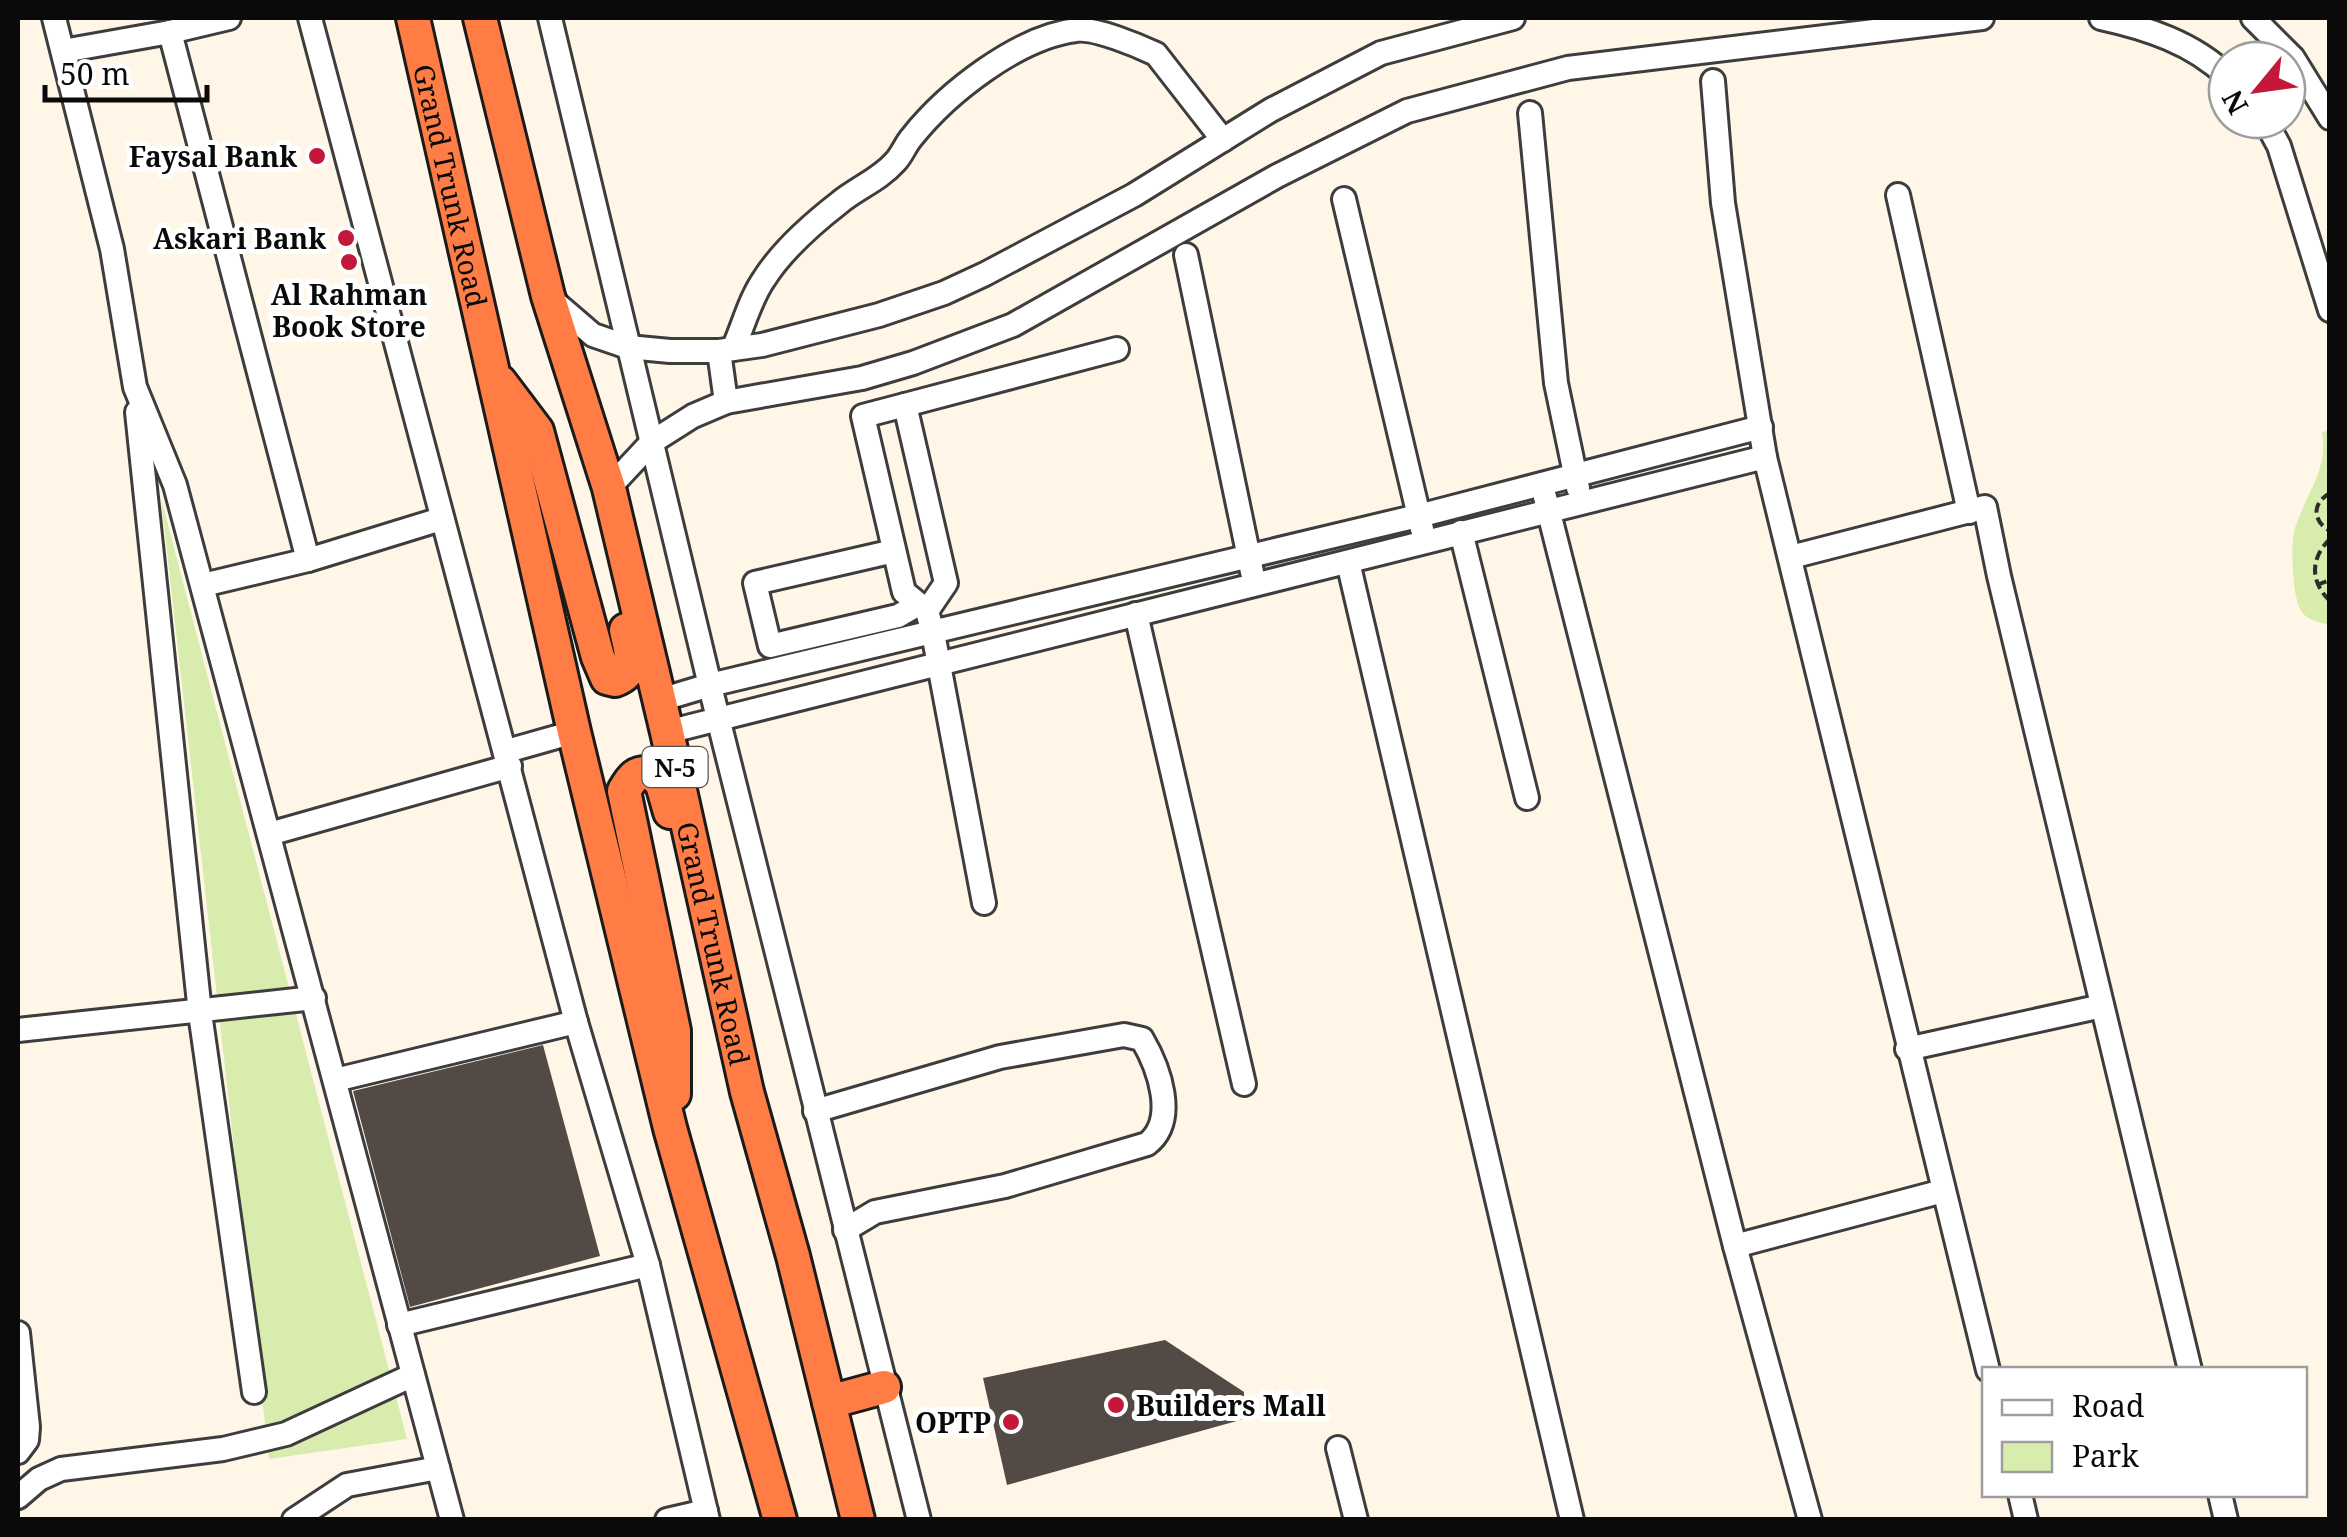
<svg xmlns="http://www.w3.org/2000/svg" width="2347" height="1537" viewBox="0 0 2347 1537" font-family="'Noto Serif',serif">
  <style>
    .green { fill: #d8ecae }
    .building { fill: #534945 }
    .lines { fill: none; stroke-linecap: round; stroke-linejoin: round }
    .minor-casing { stroke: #3d3d3d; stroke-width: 28 }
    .highway-casing { stroke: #1b1b1b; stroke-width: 38 }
    .path { stroke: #2c2c2c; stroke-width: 4; stroke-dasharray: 10 5; stroke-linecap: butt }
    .minor { stroke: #fff; stroke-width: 22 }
    .highway { stroke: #ff7d45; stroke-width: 32 }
    .poi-dot { fill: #c4183b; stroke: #fff; stroke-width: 4 }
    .labels { text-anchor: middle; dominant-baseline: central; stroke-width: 10; stroke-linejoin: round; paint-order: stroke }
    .shield { fill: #fff; stroke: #545454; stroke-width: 2.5 }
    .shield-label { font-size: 25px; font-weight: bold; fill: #0a0a0a }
    .poi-label { font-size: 28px; font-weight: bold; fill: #0a0a0a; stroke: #fff; text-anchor: end }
    .street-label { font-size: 28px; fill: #0a0a0a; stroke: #fff }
  </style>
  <rect width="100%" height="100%" fill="#fff6e7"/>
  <g class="green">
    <path d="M2329 430H2330L2329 625C2320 622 2308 621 2302 612 2292 599 2290 544 2295 528 2305 496 2329 469 2322 432Z"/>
    <path d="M161 498 407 1439 269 1459Z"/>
  </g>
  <g class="building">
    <path d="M543 1045 600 1256 410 1307 353 1091Z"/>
    <path d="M1165 1340 1244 1392V1419L1007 1485 983 1378Z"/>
  </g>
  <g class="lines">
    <defs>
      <g id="minor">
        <path d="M54 18 112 249 135 387 175 485 452 1520"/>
        <path d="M310 18 576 1022 648 1265 708 1520"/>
        <path d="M550 18 713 698 919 1520"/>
        <path d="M2101 18C2147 28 2193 43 2227 76"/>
        <path d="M2253 18 2293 58 2330 118"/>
        <path d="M170 32 308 560"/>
        <path d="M63 51 170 32 229 18"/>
        <path d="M1713 81 1723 203 1765 457 1988 1370"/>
        <path d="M1530 113 1556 383 1578 488"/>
        <path d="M2265 120 2279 146 2330 310"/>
        <path d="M1898 195 1969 512"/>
        <path d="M1344 199 1422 529"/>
        <path d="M1186 255 1252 572"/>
        <path d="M550 298 593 335 628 347 670 351H719L762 345 879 315 944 293 985 274 1134 195 1271 110 1381 53 1513 18"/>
        <path d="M733 349C743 327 750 299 764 279 783 249 812 224 839 203 857 188 879 180 895 162 902 155 905 145 912 137 947 93 1018 37 1076 30 1094 27 1139 46 1156 54L1223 140"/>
        <path d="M719 351 726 402"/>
        <path d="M905 405 1117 349"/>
        <path d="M137 412 200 1013 254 1392"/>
        <path d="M609 488 652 442 693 416 726 402 862 378 913 363 1013 325 1277 176 1407 111 1568 68 1982 18"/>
        <path d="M1545 497 1735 1246 1810 1520"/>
        <path d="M1461 532 1527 798"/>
        <path d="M894 551 755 583 770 646 898 616 917 605"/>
        <path d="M1791 557 1985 507 1999 576 2190 1370"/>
        <path d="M1348 562 1572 1520"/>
        <path d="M203 585 308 560 441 519"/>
        <path d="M927 611 946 583 905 405 863 416 904 592 927 611 933 633 984 903"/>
        <path d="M1136 614 1244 1084"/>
        <path d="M660 700 710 685 1426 514 1761 427"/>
        <path d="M667 732 1765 457"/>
        <path d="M507 751 574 732"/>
        <path d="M269 834 510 766"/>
        <path d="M18 1030 314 998"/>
        <path d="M1907 1049 2102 1006"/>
        <path d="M335 1080 576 1022"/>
        <path d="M815 1111 1000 1057 1124 1035 1142 1039C1159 1068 1178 1120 1147 1144L1005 1186 875 1212 845 1230"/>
        <path d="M1735 1246 1943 1191"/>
        <path d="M399 1325 648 1265"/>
        <path d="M18 1333 28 1427 27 1440 18 1452"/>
        <path d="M1338 1448 1356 1520"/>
        <path d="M2020 1494 2026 1520"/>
        <path d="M2220 1494 2226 1520"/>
        <path d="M18 1497 39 1479 61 1469 223 1449 286 1434 413 1375"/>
        <path d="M294 1520 347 1485 438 1468"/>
        <path d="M667 1520 706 1511"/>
      </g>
      <g id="highway">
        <path id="s1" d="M413 18 574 732 670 1128 780 1520"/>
        <path id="s2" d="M480 18 548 296 609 488 667 732 747 1092 793 1256 858 1520"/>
        <path d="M500 382 537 431 598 657 607 678 615 680C639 671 630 649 626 630"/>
        <path d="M670 812 662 784 653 773C636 771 632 777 624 791L674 1031V1094"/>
        <path d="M829 1402 884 1387"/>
      </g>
    </defs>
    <use href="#minor" class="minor-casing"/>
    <use href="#highway" class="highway-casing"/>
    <g class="path">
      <path d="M2330 493C2312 503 2312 521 2330 531"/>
      <path d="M2330 539C2310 558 2310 582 2330 601"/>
      <path d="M2317 585 2330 580"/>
    </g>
    <use href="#minor" class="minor"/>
    <use href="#highway" class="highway"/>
  </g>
  <g class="poi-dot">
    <circle cx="317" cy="156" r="10"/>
    <circle cx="346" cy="238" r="10"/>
    <circle cx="349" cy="262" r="10"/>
    <circle cx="1116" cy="1405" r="10"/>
    <circle cx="1011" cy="1422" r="10"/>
  </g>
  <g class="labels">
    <rect class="shield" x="642.5" y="747" width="65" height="40" rx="8"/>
    <g class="shield-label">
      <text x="675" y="767">N-5</text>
    </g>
    <g class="poi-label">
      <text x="297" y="156">Faysal Bank</text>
      <text x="326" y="238">Askari Bank</text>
      <text x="349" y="294" text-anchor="middle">Al Rahman<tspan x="349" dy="32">Book Store</tspan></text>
      <text x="1136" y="1405" text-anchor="start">Builders Mall</text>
      <text x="991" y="1422">OPTP</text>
    </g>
    <g class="street-label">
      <text stroke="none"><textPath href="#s1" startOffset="172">Grand Trunk Road</textPath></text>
      <text stroke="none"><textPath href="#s2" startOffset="955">Grand Trunk Road</textPath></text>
    </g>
  </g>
  <rect width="2347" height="1537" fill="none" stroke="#0a0a0a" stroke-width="40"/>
  <rect x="1982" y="1367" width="325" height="130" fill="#ffffff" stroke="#9d9d9d" stroke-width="2.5"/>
  <rect x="2002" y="1400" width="50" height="15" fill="#ffffff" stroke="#9d9d9d" stroke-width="2.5"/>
  <text x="2072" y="1417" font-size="30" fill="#0a0a0a">Road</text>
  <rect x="2002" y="1442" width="50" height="30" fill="#d8ecae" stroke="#9d9d9d" stroke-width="2.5"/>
  <text x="2072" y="1467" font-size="30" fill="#0a0a0a">Park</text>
  <g transform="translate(2257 90) rotate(241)"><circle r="48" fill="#ffffff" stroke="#9d9d9d" stroke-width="2.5"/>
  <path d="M0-8L18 38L0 25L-18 38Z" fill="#c4183b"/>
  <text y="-15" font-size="28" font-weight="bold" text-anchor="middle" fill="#0a0a0a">N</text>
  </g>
  <path d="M45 85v15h162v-15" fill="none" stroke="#0a0a0a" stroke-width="5"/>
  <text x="60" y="85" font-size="30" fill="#0a0a0a" stroke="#ffffff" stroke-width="8" paint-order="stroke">50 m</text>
</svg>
